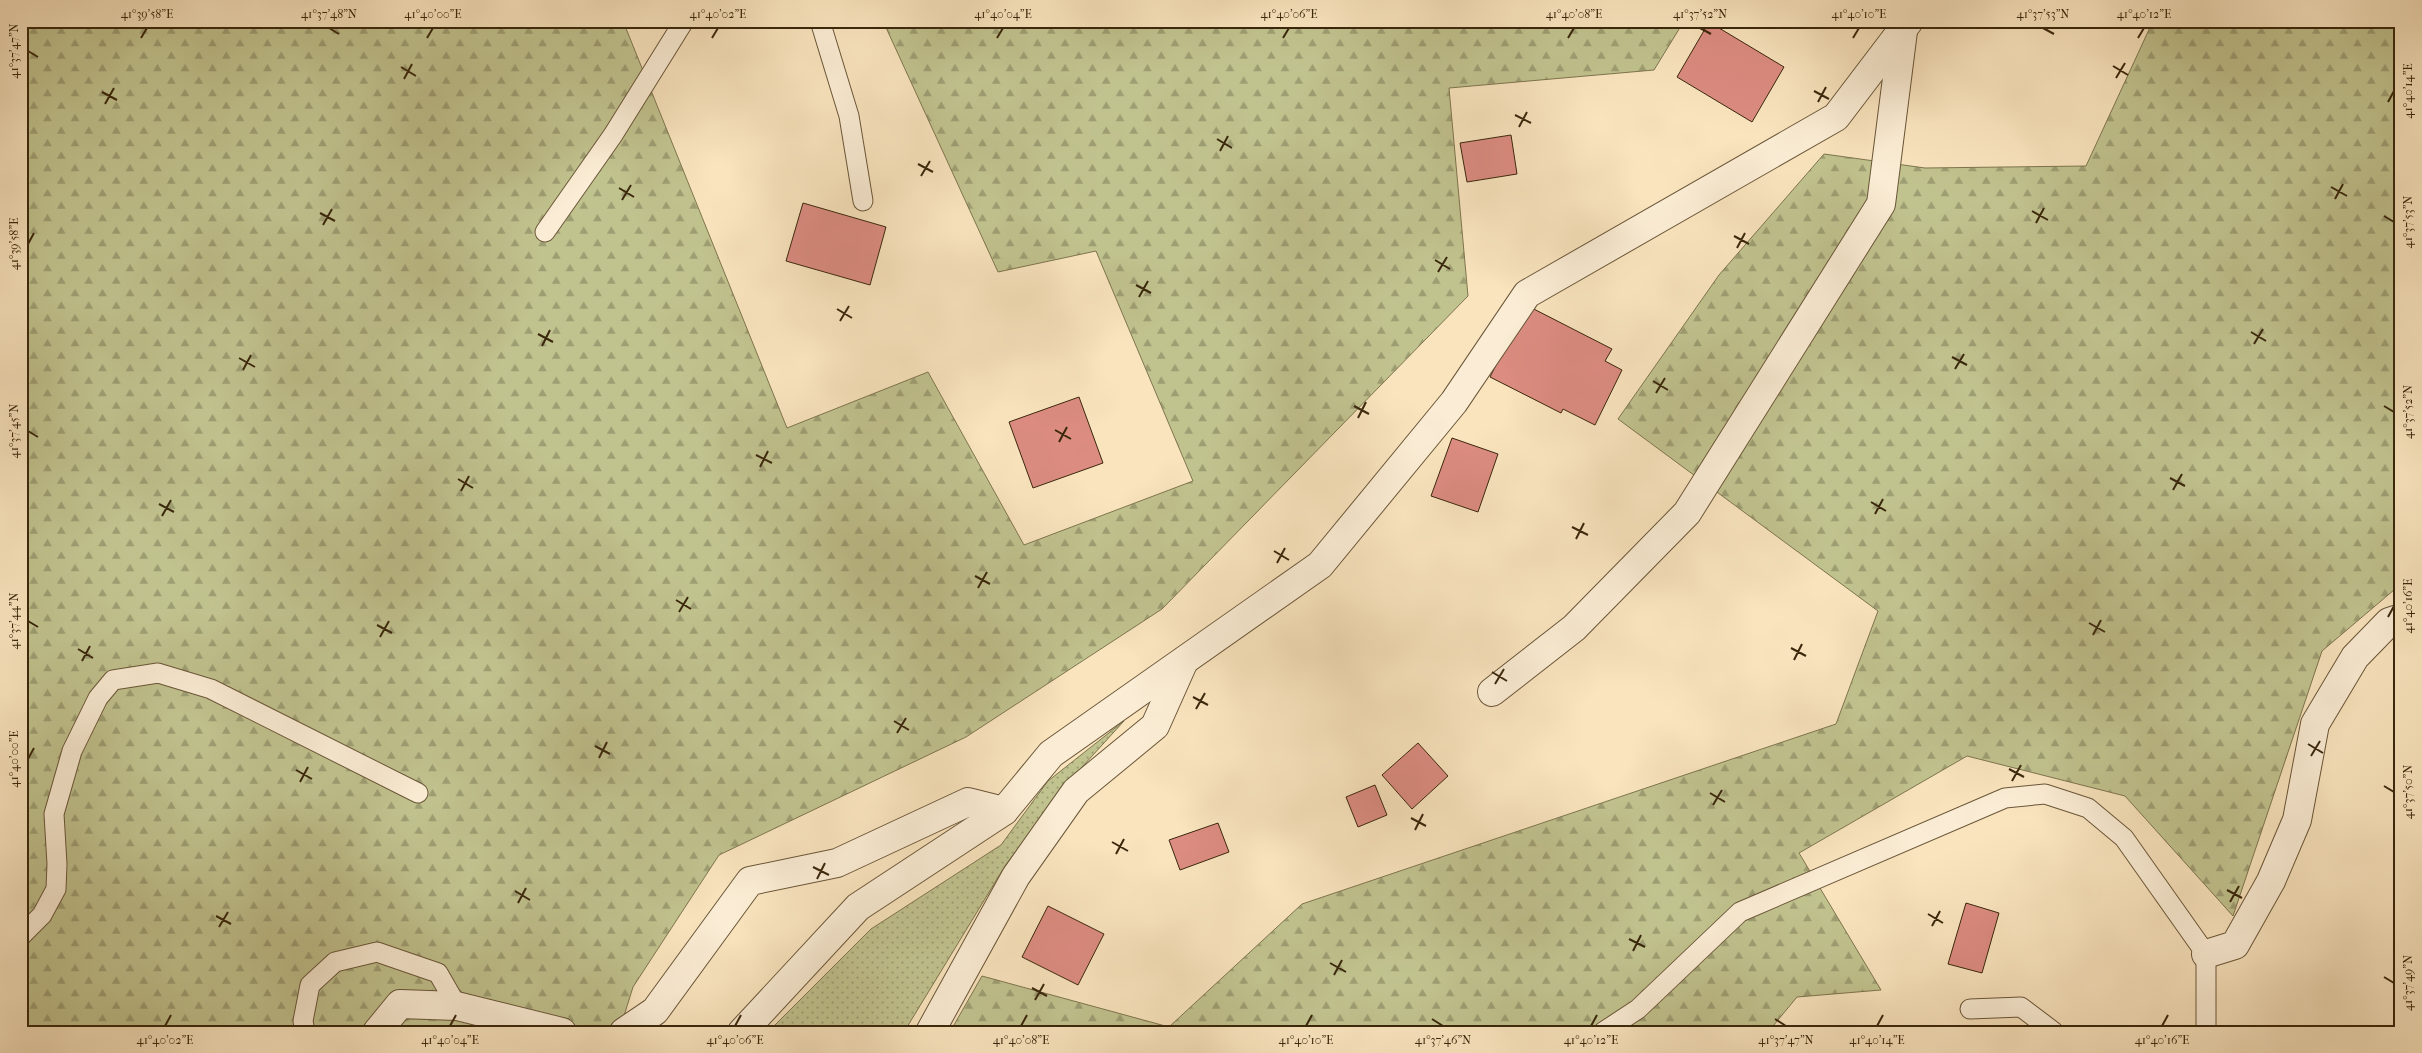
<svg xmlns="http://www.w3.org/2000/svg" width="2422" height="1053" viewBox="0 0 2422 1053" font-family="'IM FELL French Canon',serif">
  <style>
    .grass { fill: url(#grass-dots); stroke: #7e754e }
    .forest { fill: url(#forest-firs); stroke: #7e754e }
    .building { fill: #dc8c81; stroke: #3a270c }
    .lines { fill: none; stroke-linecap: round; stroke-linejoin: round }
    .service-casing { stroke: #6a5638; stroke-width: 21 }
    .minor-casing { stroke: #6a5638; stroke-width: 30 }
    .service { stroke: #fbedd5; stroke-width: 19 }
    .minor { stroke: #fbedd5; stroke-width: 28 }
    .ticks { fill: none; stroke: #3a270c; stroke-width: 2 }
    .neatline { fill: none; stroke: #3a270c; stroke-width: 2 }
    .ticks-label { font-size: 12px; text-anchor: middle; fill: #3a270c }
  </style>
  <defs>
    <pattern id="grass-dots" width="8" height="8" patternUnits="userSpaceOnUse" patternTransform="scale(1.25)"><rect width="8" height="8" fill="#c1c38f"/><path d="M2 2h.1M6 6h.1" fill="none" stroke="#9e9e73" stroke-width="1.8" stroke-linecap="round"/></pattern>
    <pattern id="forest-firs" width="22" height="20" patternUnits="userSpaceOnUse" patternTransform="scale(1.25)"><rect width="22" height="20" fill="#c1c38f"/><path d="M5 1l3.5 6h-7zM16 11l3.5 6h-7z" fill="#9e9e73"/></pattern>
  </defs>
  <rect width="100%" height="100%" fill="#f9e4be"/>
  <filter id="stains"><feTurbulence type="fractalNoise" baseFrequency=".004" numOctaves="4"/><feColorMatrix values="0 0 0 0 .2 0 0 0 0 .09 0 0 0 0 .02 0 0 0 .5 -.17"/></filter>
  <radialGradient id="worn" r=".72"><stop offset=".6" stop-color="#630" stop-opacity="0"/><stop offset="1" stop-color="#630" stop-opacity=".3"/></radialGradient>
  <path class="grass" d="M1124 721 1062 789 1005 866 904 1032H768L871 929 1001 845 1048 781Z"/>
  <g class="forest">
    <path d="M21 21H110L194 27 196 21H623L787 428 928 372 1024 545 1193 481 1096 251 998 272 883 21H1684L1654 70 1449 88 1468 296 1162 609 966 737 719 855 633 987 619 1032H21Z"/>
    <path d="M2153 21H2401V584L2322 651 2233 916 2125 796 1967 756 1799 853 1881 990 1797 997 1768 1032H950L982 976 1169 1027 1302 904 1836 724 1878 611 1618 419 1719 275 1824 154 1925 168 2086 166Z"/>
  </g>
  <g class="building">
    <path d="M1709 22 1784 67 1752 122 1677 77Z"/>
    <path d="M1511 135 1517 174 1467 182 1460 143Z"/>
    <path d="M803 203 886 227 870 285 786 261Z"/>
    <path d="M1526 305 1612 349 1605 361 1622 370 1595 425 1563 409 1561 413 1490 377Z"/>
    <path d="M1079 397 1103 463 1033 488 1009 422Z"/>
    <path d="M1452 438 1498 454 1478 512 1431 496Z"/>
    <path d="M1418 743 1448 776 1412 809 1382 775Z"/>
    <path d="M1375 785 1387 815 1358 827 1346 797Z"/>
    <path d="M1218 823 1229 852 1180 870 1169 840Z"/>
    <path d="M1966 903 1999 913 1982 973 1948 964Z"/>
    <path d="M1048 906 1104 934 1078 985 1022 957Z"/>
  </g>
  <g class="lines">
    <defs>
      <g id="service">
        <path d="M820 21 849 116 863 201"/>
        <path d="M545 232 613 135 684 21"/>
        <path d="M21 936 42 915 56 889 57 864 54 814 72 751 98 698 113 680 158 673 211 689 418 793"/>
        <path d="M1970 1009 2021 1007 2054 1032"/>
        <path d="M305 1032 303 1021 310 985 335 962 377 952 438 973 457 1006"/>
        <path d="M1603 1032 1638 1009 1740 912 2005 798 2045 794 2088 808 2124 838 2206 954V1032"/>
      </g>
      <g id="minor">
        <path d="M1492 692 1574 628 1687 513 1881 204 1903 31"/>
        <path d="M2206 954 2235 945 2271 881 2297 820 2315 724 2355 657 2389 622 2401 618"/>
        <path d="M377 1032 400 1004 457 1006 562 1032"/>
        <path d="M624 1032 655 1011 750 881 837 863 968 802 1004 811"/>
        <path d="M742 1032 858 907 1004 811 1051 754 1320 565 1454 402 1527 294 1836 117 1909 21"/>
        <path d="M930 1032 1016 876 1076 791 1155 726 1184 661"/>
      </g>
    </defs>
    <use href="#service" class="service-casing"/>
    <use href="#minor" class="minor-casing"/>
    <use href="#service" class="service"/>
    <use href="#minor" class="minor"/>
  </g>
  <path class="ticks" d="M329 28 339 34M1700 28 1711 34M2043 28 2054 34M141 38 147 28M427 38 433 28M712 38 718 28M997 38 1003 28M1283 38 1289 28M1568 38 1574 28M1853 38 1859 28M2138 38 2144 28M28 51 38 57M2113 66 2128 75M401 67 416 76M2116 78 2125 63M404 79 412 64M1814 91 1829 99M102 92 117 100M1818 102 1826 87M2388 102 2394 91M105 104 114 88M1515 115 1531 123M1519 127 1527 112M1217 139 1232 148M1220 151 1228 136M918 164 933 172M921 176 930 161M2331 187 2347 196M619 188 634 197M2335 199 2343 184M622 200 631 185M2032 211 2048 220M320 213 335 221M2384 216 2394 222M2036 223 2044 208M323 225 332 209M1734 236 1749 244M28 244 34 233M1737 248 1745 233M1435 260 1450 269M1438 272 1447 257M1136 285 1151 293M1139 297 1148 281M837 309 852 318M840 321 849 306M2251 332 2266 341M538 334 553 342M2254 344 2263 329M542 346 550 330M1952 357 1967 365M239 358 255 367M1955 369 1964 354M243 370 251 355M1653 381 1668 390M1656 393 1665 378M1354 406 1369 414M2384 406 2394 412M1358 418 1366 402M1055 430 1071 439M28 431 38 437M1059 442 1067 427M756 455 772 463M760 467 768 451M2170 478 2185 486M458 479 473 488M2173 490 2182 474M461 491 469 476M1871 502 1886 511M159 504 174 512M1875 514 1883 499M162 516 171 500M1572 527 1588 535M1576 539 1584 523M1274 551 1289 560M1277 563 1285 548M975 576 990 584M978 588 987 572M676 600 691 609M679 612 688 597M2388 617 2394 606M28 621 38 627M2089 623 2105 632M377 625 392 633M2093 635 2101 620M380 637 389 621M1791 648 1806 656M78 649 93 658M1794 660 1802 644M82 661 90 646M1492 672 1507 681M1495 684 1504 669M1193 697 1208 705M1196 709 1205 693M894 721 909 730M897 733 906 718M2308 744 2323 753M595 746 610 754M2311 756 2320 741M599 758 607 742M28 759 34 748M2009 769 2024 777M296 770 312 779M2012 781 2021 765M300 782 308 767M2384 786 2394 792M1710 793 1725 802M1713 805 1722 790M1411 818 1426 826M1415 830 1423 814M1112 842 1128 851M1116 854 1124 839M813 867 829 875M817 879 825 863M2227 890 2242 898M515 891 530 900M2230 902 2239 886M518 903 526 888M1928 914 1943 923M216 916 231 924M1932 926 1940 911M219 927 228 912M1629 939 1645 947M1633 951 1641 935M1330 963 1346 972M1334 975 1342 960M2384 977 2394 983M1032 988 1047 996M1035 1000 1044 984M1432 1019 1443 1026M1775 1019 1786 1026M165 1026 171 1015M450 1026 456 1015M735 1026 741 1015M1021 1026 1027 1015M1306 1026 1312 1015M1591 1026 1597 1015M1877 1026 1883 1015M2162 1026 2168 1015"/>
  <rect width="2422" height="1053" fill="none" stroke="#f9e4be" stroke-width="55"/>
  <rect x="28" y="28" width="2366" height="998" class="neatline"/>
  <g class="ticks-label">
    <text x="147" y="18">41°39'58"E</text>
    <text x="329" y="18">41°37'48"N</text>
    <text x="433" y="18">41°40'00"E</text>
    <text x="718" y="18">41°40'02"E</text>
    <text x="1003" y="18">41°40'04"E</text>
    <text x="1289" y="18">41°40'06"E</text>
    <text x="1574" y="18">41°40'08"E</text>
    <text x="1700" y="18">41°37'52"N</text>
    <text x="1859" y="18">41°40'10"E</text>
    <text x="2043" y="18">41°37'53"N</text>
    <text x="2144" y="18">41°40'12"E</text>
    <text transform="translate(14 51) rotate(-90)" y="4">41°37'47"N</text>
    <text transform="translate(2408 91) rotate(-90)" y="4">41°40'14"E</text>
    <text transform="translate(2408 222) rotate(-90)" y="4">41°37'53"N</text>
    <text transform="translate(14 244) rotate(-90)" y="4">41°39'58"E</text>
    <text transform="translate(2408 412) rotate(-90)" y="4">41°37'52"N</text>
    <text transform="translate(14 431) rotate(-90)" y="4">41°37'45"N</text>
    <text transform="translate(2408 606) rotate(-90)" y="4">41°40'16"E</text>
    <text transform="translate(14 621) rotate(-90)" y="4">41°37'44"N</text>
    <text transform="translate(14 759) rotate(-90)" y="4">41°40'00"E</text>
    <text transform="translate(2408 792) rotate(-90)" y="4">41°37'50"N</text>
    <text transform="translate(2408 983) rotate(-90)" y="4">41°37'49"N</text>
    <text x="165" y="1044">41°40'02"E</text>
    <text x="450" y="1044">41°40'04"E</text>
    <text x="735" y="1044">41°40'06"E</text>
    <text x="1021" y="1044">41°40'08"E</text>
    <text x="1306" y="1044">41°40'10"E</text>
    <text x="1443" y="1044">41°37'46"N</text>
    <text x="1591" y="1044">41°40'12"E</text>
    <text x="1786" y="1044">41°37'47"N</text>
    <text x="1877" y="1044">41°40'14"E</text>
    <text x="2162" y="1044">41°40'16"E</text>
  </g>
  <rect width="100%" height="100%" filter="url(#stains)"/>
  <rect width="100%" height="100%" fill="url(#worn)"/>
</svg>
